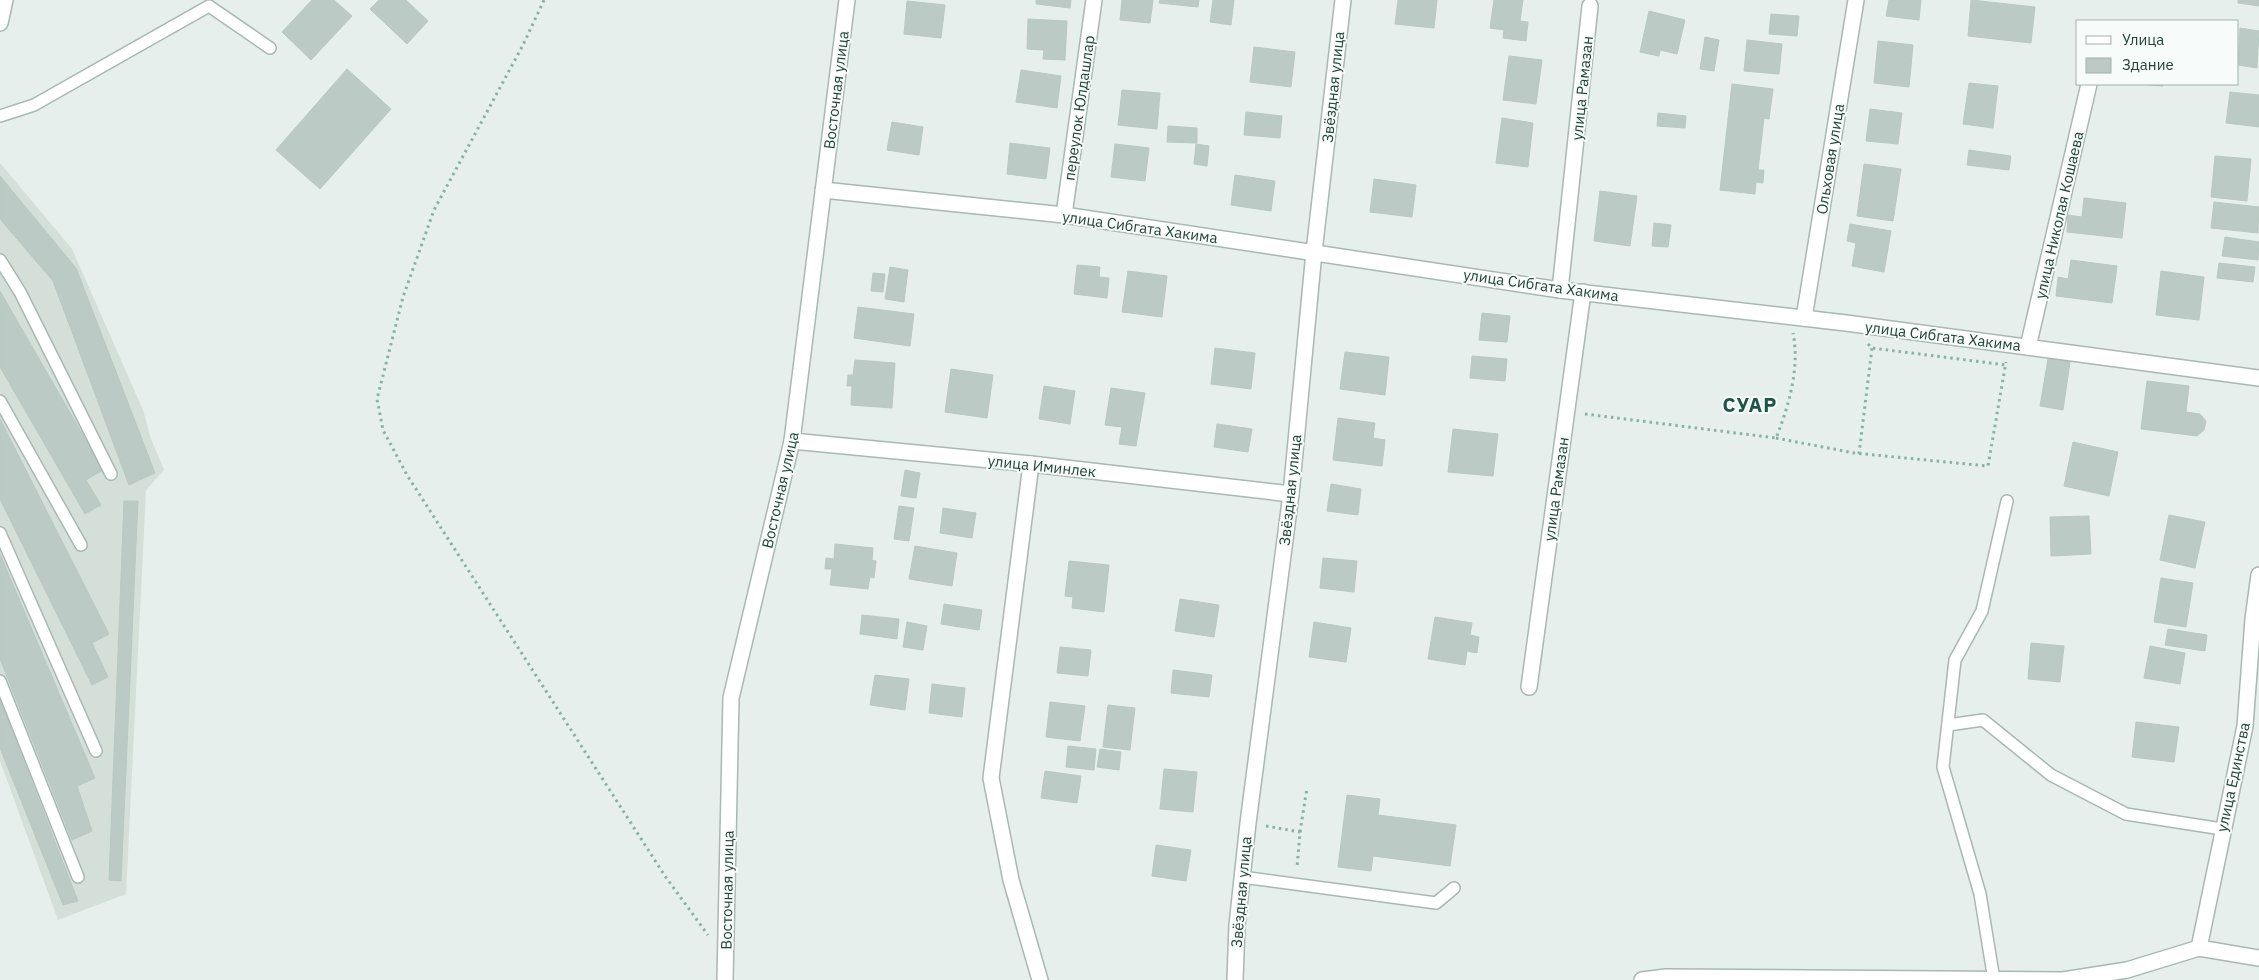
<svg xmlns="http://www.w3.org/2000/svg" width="2259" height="980" viewBox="0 0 2259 980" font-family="'IBM Plex Sans',sans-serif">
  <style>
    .built { fill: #d4dfda }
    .building { fill: #bbcac4; stroke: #b8c9c2 }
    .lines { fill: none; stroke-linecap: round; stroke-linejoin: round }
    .lane-casing { stroke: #a8b8b2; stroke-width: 14 }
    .street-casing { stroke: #a8b8b2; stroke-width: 18 }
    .path { stroke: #86b3a5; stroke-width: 3; stroke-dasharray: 2.5 4; stroke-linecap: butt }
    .lane { stroke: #fff; stroke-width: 11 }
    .street { stroke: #fff; stroke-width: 15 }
    .labels { text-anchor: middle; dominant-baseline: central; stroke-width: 4; stroke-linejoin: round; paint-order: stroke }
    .street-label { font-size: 15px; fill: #24423a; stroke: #f7fbf9 }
    .district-label { font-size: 20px; font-weight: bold; letter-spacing: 1px; fill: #1f5548; stroke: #f7fbf9 }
  </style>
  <rect width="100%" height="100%" fill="#e6efeb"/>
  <path class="built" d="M0 163 72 249 143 410 151 439 164 470 146 490 126 894 58 920 0 761Z"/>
  <g class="building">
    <path d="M312 0H334L352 16 311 60 282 32Z"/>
    <path d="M379 0H406L428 21 407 44 370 9Z"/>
    <path d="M1036 0H1071L1070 8 1036 4Z"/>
    <path d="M1122 0H1153L1150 23 1120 20Z"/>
    <path d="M1160 0H1199L1198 7 1159 3Z"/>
    <path d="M1213 0H1234L1231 25 1210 22Z"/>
    <path d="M1398 0H1437L1434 28 1395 24Z"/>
    <path d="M1494 0H1523L1520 21 1528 22 1526 41 1503 38 1504 30 1490 28Z"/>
    <path d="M1889 0H1921L1919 20 1886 16Z"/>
    <path d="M1971 0 2035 7 2031 43 1968 36Z"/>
    <path d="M2238 0H2259V6L2238 3Z"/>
    <path d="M907 1 945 5 941 38 904 34Z"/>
    <path d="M1649 11 1685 20 1677 54 1660 50 1659 56 1640 52Z"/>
    <path d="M1771 14 1799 16 1797 36 1769 34Z"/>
    <path d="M1028 19 1067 21 1065 60 1043 59 1044 50 1027 49Z"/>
    <path d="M2240 28 2259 31 2257 68 2238 65Z"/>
    <path d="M1705 37 1719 40 1714 71 1700 69Z"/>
    <path d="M1747 40 1782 44 1779 74 1744 71Z"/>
    <path d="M1878 41 1913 45 1909 87 1874 83Z"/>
    <path d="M1254 47 1295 52 1291 87 1250 82Z"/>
    <path d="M1509 56 1542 60 1536 104 1503 100Z"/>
    <path d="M347 69 391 109 320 189 276 150Z"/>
    <path d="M1021 70 1061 76 1057 108 1016 102Z"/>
    <path d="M1969 83 1998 86 1993 128 1963 124Z"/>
    <path d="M1732 84 1773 89 1769 119 1764 118 1758 170H1764L1763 183 1756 182 1755 194 1720 190Z"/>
    <path d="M2137 84H2163V86Z"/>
    <path d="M1122 90 1160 93 1157 129 1118 125Z"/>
    <path d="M2230 92 2259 95V127L2226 123Z"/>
    <path d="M1870 109 1902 113 1898 144 1866 141Z"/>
    <path d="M1246 112 1282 116 1280 138 1244 135Z"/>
    <path d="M1658 113 1686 116 1685 128 1657 126Z"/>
    <path d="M1502 118 1533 123 1528 167 1496 163Z"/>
    <path d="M892 122 923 127 919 155 887 150Z"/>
    <path d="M1168 126 1197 128V143L1167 142Z"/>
    <path d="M1010 143 1050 148 1046 179 1007 174Z"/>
    <path d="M1115 144 1149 148 1145 181 1111 177Z"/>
    <path d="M1196 144 1209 146 1207 166 1194 164Z"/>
    <path d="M1969 150 2011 156 2009 170 1967 165Z"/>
    <path d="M2215 156 2251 159 2247 201 2211 197Z"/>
    <path d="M1864 164 1901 169 1893 221 1857 216Z"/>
    <path d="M1235 175 1275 181 1271 211 1231 205Z"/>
    <path d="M0 176 76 268 155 473 129 485 53 281 0 219Z"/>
    <path d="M1374 179 1416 185 1412 217 1370 212Z"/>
    <path d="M1600 191 1637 196 1630 246 1594 241Z"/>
    <path d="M2084 198 2126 203 2122 238 2067 232 2068 215 2082 217Z"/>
    <path d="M2214 202 2259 207 2258 233 2211 228Z"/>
    <path d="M1654 223 1671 225 1668 247 1652 246Z"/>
    <path d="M1850 224 1891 231 1884 272 1852 266 1856 243 1847 241Z"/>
    <path d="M2225 237 2259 242 2258 260 2222 256Z"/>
    <path d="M2071 260 2117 266 2112 303 2056 296 2058 277 2068 279Z"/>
    <path d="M2219 263 2255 267 2253 282 2217 278Z"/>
    <path d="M1077 265 1100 267 1099 277 1109 278 1107 298 1074 294Z"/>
    <path d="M890 267 908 270 904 302 885 299Z"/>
    <path d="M1128 271 1167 276 1162 317 1122 312Z"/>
    <path d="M2161 271 2204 277 2199 320 2156 315Z"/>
    <path d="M873 273 885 274 883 292 871 291Z"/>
    <path d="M0 291 103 470 86 480 101 505 85 514 0 367Z"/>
    <path d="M858 307 914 314 910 346 854 338Z"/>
    <path d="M1482 313 1510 316 1507 342 1479 340Z"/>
    <path d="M1215 348 1255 353 1251 389 1211 384Z"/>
    <path d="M1345 352 1389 357 1385 395 1340 389Z"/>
    <path d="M1472 356 1507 359 1505 381 1470 378Z"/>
    <path d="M2048 359 2070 362 2063 410 2040 406Z"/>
    <path d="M855 360 895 363 892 408 851 405 852 386H847L848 375H853Z"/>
    <path d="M951 369 993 375 987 418 945 412Z"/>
    <path d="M2147 381 2189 386 2186 412 2200 414 2206 421 2204 430 2197 436 2141 429Z"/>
    <path d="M1044 386 1075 391 1070 424 1039 419Z"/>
    <path d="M1111 388 1145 393 1136 446 1119 444 1122 427 1105 425Z"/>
    <path d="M1338 418 1375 423 1373 438 1385 440 1382 466 1333 460Z"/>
    <path d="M0 419 109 634 92 643 108 677 92 685 0 499Z"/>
    <path d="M1217 424 1252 429 1248 452 1214 447Z"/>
    <path d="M1453 429 1498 434 1493 476 1448 472Z"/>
    <path d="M2073 442 2118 452 2109 496 2064 486Z"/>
    <path d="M905 470 920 473 916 498 901 496Z"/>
    <path d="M1331 484 1361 489 1358 515 1327 511Z"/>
    <path d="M124 501H138L121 881 109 880Z"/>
    <path d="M899 506 914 508 909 541 894 539Z"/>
    <path d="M943 508 976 513 972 538 940 533Z"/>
    <path d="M2169 515 2205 522 2195 568 2160 560Z"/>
    <path d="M2089 516 2091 554 2051 556 2050 517Z"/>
    <path d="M835 544 873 548 872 560 876 561 874 578 870 577 868 589 830 585 832 569H825L826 558 834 559Z"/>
    <path d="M915 546 957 553 952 586 909 579Z"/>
    <path d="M0 554 95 778 77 786 92 831 72 840 0 659Z"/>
    <path d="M1323 558 1357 561 1354 592 1320 588Z"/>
    <path d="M1069 561 1109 565 1104 612 1072 608 1073 597 1065 596Z"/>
    <path d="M2161 578 2193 583 2186 627 2154 622Z"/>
    <path d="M1180 599 1219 605 1214 637 1175 631Z"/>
    <path d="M944 604 982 610 979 630 941 624Z"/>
    <path d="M862 615 899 619 897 639 860 634Z"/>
    <path d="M1435 617 1472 623 1470 635 1479 637 1477 653 1467 651 1465 665 1428 659Z"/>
    <path d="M907 622 927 626 923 650 903 647Z"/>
    <path d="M1314 622 1351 628 1346 662 1309 657Z"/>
    <path d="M2168 629 2207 635 2205 651 2165 645Z"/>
    <path d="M2031 643 2064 646 2060 682 2028 679Z"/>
    <path d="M2150 646 2185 653 2180 684 2144 678Z"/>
    <path d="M1060 647 1091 650 1088 676 1057 673Z"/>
    <path d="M1173 670 1212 675 1209 697 1171 693Z"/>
    <path d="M875 675 909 679 905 710 870 705Z"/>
    <path d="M932 684 965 688 962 717 929 713Z"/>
    <path d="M0 700 78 901 63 905 0 748Z"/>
    <path d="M1050 702 1085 706 1080 741 1046 737Z"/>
    <path d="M1108 705 1135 708 1130 750 1103 747Z"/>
    <path d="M2136 722 2179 727 2174 762 2132 757Z"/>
    <path d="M1068 746 1096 749 1094 770 1066 767Z"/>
    <path d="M1100 749 1121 752 1119 770 1097 767Z"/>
    <path d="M1164 769 1197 772 1193 812 1160 809Z"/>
    <path d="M1045 771 1081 776 1077 803 1041 798Z"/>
    <path d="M1347 795 1380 799 1378 815 1456 825 1450 866 1373 856 1371 871 1338 867Z"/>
    <path d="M1156 845 1191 850 1186 881 1152 876Z"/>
  </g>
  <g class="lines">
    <defs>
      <g id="lane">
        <path d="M0 116 34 105 209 6 270 48"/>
        <path d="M0 260 20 292 111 474"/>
        <path d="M0 401 81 545"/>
        <path d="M0 533 96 751"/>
        <path d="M0 681 78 877"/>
        <path d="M1948 725 1983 720 2051 775 2126 814 2222 829"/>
        <path d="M1242 877 1436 903 1454 888"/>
        <path d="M1994 980 1980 894 1943 767 1955 660 1982 611 2007 501"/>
      </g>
      <g id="street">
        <path d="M0 23 5 0"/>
        <path d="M823 190 1064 215 1560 290 1846 323 2259 378"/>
        <path d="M1064 215 1094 0"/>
        <path d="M1560 290 1590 6"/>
        <path d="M1804 318 1856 0"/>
        <path d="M2028 347 2089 84"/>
        <path d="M792 441 1031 464 1291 494"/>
        <path d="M1031 464 991 778 1011 880 1040 980"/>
        <path d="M1529 687 1583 292"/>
        <path d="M2199 948 2245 726 2253 619 2259 575"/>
        <path d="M725 980 731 698 792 441 847 0"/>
        <path d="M1235 980 1237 925 1248 823 1291 494 1314 252 1343 0"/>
        <path d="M1642 980 1666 977 2063 980 2127 970 2199 948 2259 958"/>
      </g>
    </defs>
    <use href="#lane" class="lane-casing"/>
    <use href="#street" class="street-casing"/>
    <g class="path">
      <path d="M544 0 523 45 434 210 403 297 377 399 383 430 407 475 665 876 708 935"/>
      <path d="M1868 344 1872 348 2006 365"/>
      <path d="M1585 414 1776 438C1789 406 1800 367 1793 333"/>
      <path d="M1776 438 1854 453 1988 466 2006 362"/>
      <path d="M1859 454 1872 348"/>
      <path d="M1266 826 1300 832 1297 868"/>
      <path d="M1300 832 1307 788"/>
    </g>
    <use href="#lane" class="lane"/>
    <use href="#street" class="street"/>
  </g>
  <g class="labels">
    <g class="street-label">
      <text transform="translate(1333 87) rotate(-84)">Звёздная улица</text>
      <text transform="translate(1582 88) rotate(-84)">улица Рамазан</text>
      <text transform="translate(836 90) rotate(-83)">Восточная улица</text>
      <text transform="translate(1079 108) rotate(-82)">переулок Юлдашлар</text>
      <text transform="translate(1830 159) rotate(-81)">Ольховая улица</text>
      <text transform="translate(2059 215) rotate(-77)">улица Николая Кошаева</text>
      <text transform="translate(1140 227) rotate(8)">улица Сибгата Хакима</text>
      <text transform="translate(1541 285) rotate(8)">улица Сибгата Хакима</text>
      <text transform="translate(1943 336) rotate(7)">улица Сибгата Хакима</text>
      <text transform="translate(1042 466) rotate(6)">улица Иминлек</text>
      <text transform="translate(1556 489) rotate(-82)">улица Рамазан</text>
      <text transform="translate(780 490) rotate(-77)">Восточная улица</text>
      <text transform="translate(1290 490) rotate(-84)">Звёздная улица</text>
      <text transform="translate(2233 777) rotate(-78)">улица Единства</text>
      <text transform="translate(727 890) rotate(-89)">Восточная улица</text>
      <text transform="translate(1241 892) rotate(-85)">Звёздная улица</text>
    </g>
    <g class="district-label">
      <text x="1750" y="404">СУАР</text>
    </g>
  </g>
  <rect x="2076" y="20" width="162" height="65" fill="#f7fbf9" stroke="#a3b1ad"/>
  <rect x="2086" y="36" width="25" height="8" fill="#ffffff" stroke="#a3b1ad"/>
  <text x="2122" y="45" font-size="15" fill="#24423a">Улица</text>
  <rect x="2086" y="58" width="25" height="15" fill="#bbcac4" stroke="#a3b1ad"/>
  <text x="2122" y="70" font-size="15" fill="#24423a">Здание</text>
</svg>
